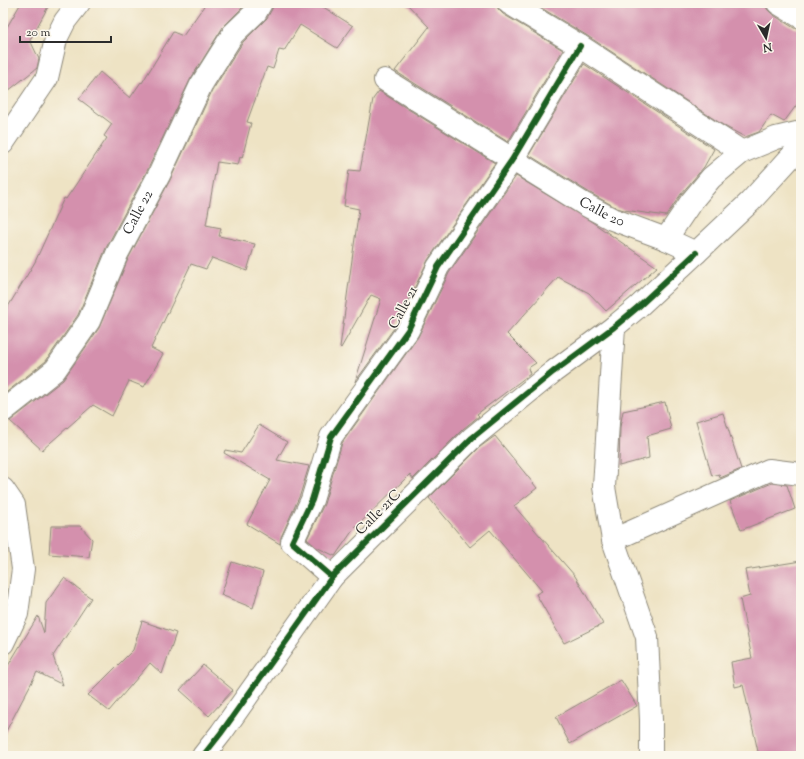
<svg xmlns="http://www.w3.org/2000/svg" width="804" height="759" viewBox="0 0 804 759" font-family="'Sorts Mill Goudy',serif">
  <style>
    .building { fill: #d490ad }
    .lines { fill: none; stroke-linecap: round; stroke-linejoin: round }
    .street-casing { stroke: #8c8778; stroke-width: 24 }
    .street { stroke: #fff; stroke-width: 22 }
    .cycleway-casing { stroke: #fbf7ec; stroke-width: 8 }
    .cycleway { stroke: #1b5e20; stroke-width: 6 }
    .labels { text-anchor: middle; dominant-baseline: central; stroke-width: 3; stroke-linejoin: round; paint-order: stroke }
    .street-label { font-size: 14px; fill: #2b2b2b; stroke: #fbf7ec }
  </style>
  <rect width="100%" height="100%" fill="#fbf7ec"/>
  <filter id="ink" filterUnits="userSpaceOnUse"><feTurbulence type="fractalNoise" baseFrequency=".025" numOctaves="2"/><feDisplacementMap in="SourceGraphic" scale="8" xChannelSelector="R" yChannelSelector="G"/><feConvolveMatrix kernelMatrix="1 2 1 2 8 2 1 2 1" color-interpolation-filters="sRGB"/></filter>
  <filter id="wash" filterUnits="userSpaceOnUse"><feTurbulence type="fractalNoise" baseFrequency=".012" numOctaves="4" result="noise"/><feDisplacementMap in="SourceGraphic" scale="16" xChannelSelector="R" yChannelSelector="G"/><feGaussianBlur stdDeviation="0.9" result="paint"/><feColorMatrix in="noise" values="0 0 0 0 0 0 0 0 0 0 0 0 0 0 0 0 0 1.4 0 .05"/><feComposite in="paint" operator="in"/></filter>
  <g filter="url(#wash)">
    <rect width="100%" height="100%" fill="#eee3c4"/>
    <g id="blocks">
      <g class="building">
        <path d="M21 3H50L30 40 39 59 37 68 3 95V34Z"/>
        <path d="M206 3H247L223 27 190 80 148 169 106 248 78 315 46 361 3 395V315L35 262 64 198 66 199 107 138 104 136 112 124 79 99 100 72 130 98 141 82 142 83 173 32 183 36Z"/>
        <path d="M273 3H317L353 26 337 48 300 25 284 51 279 50 273 69 267 67 247 122 251 123 242 158 240 157 238 165 217 162 206 225 221 228 219 236 255 244 247 271 212 258 206 269 191 264 151 348 163 354 144 387 129 381 112 416 93 405 42 450 10 421 63 380 99 328 128 259 170 180 212 91 243 42 267 18 272 9Z"/>
        <path d="M406 3H497L498 9 503 14 563 50 508 142 395 71 429 27Z"/>
        <path d="M533 3H766L767 9 772 14 794 28 801 29V99L784 122 771 115 759 132 745 137 726 127 586 35Z"/>
        <path d="M584 64 714 149 704 167 681 194 666 216 624 210 617 208 590 193 529 155Z"/>
        <path d="M379 91 495 163 428 260 397 324 355 382 381 299 371 295 341 348 340 347 359 209 344 206 349 170 360 171 373 99Z"/>
        <path d="M516 176 592 222 657 267 606 311 589 293 558 277 507 334 536 363 528 368 530 374 477 414 479 416 463 429 413 479 410 474 353 530 335 556 316 547 307 539 324 504 342 443 418 337 449 273Z"/>
        <path d="M665 402 671 429 647 436 649 458 619 466 620 427 623 411Z"/>
        <path d="M723 413 741 469 720 478 719 474 712 476 696 421Z"/>
        <path d="M259 425 287 442 277 460 309 466 300 495 281 537 280 544 247 524 270 480 224 453 225 450 241 453Z"/>
        <path d="M495 436 537 488 514 506 575 576 603 624 564 643 536 594 542 591 490 530 470 547 429 498 480 447Z"/>
        <path d="M772 483 787 485 795 509 741 530 730 501Z"/>
        <path d="M51 526H80L92 539 89 557 49 554Z"/>
        <path d="M801 561V756H759L743 685 735 687 731 662 752 658 740 599 750 596 745 570Z"/>
        <path d="M232 562 263 572 253 608 221 595Z"/>
        <path d="M64 578 91 598 53 656 63 685 37 672 3 737V674L38 616 44 633 46 603Z"/>
        <path d="M142 621 176 633 162 674 150 663 109 711 88 695 133 650Z"/>
        <path d="M203 665 233 690 209 716 180 690Z"/>
        <path d="M621 680 637 706 570 744 556 717Z"/>
      </g>
    </g>
  </g>
  <g filter="url(#ink)">
    <use href="#blocks" fill-opacity="0" stroke="#8c8778" stroke-width="1"/>
    <g class="lines">
      <defs>
        <g id="street">
          <path d="M509 3 580 46 742 152"/>
          <path d="M778 3 801 17"/>
          <path id="s1" d="M385 80 584 204 612 219 666 239 696 253 750 202 801 146"/>
          <path d="M3 143 47 78 56 39 65 21 79 3"/>
          <path d="M666 239 691 202 711 178 742 152 776 138 801 132"/>
          <path d="M614 327 604 487 613 540 647 637 651 720V756"/>
          <path id="s2" d="M3 411 55 370 89 321 117 254 159 175 201 85 233 34 256 12 261 3"/>
          <path d="M3 489 14 505 23 569 17 614 3 643"/>
          <path d="M613 540 769 470 801 474"/>
          <path d="M332 577 292 542 312 500 331 437 408 330 438 267 512 160 580 46"/>
          <path d="M203 756 221 733 332 577 472 438 553 372 614 327 638 307 696 253"/>
        </g>
      </defs>
      <use href="#street" class="street-casing"/>
      <use href="#street" class="street"/>
      <defs>
        <g id="cycleway">
          <path d="M332 577 292 542 312 500 331 437 408 330 438 267 512 160 580 46"/>
          <path d="M203 756 221 733 332 577 472 438 553 372 614 327 638 307 696 253"/>
        </g>
      </defs>
      <use href="#cycleway" class="cycleway-casing"/>
      <use href="#cycleway" class="cycleway"/>
    </g>
  </g>
  <g class="labels">
    <g class="street-label">
      <text stroke="none"><textPath href="#s1" startOffset="254">Calle 20</textPath></text>
      <text stroke="none"><textPath href="#s2" startOffset="245">Calle 22</textPath></text>
      <text transform="translate(404 308) rotate(-62)">Calle 21</text>
      <text transform="translate(379 513) rotate(-45)">Calle 21C</text>
    </g>
  </g>
  <rect width="804" height="759" fill="none" stroke="#fbf7ec" stroke-width="16"/>
  <g transform="translate(766 38) rotate(171)" stroke="#fbf7ec" stroke-width="3" paint-order="stroke">
  <path d="M0-3L7 15L0 10L-7 15Z" fill="#2b2b2b"/>
  <text y="-6" font-size="11" font-weight="bold" text-anchor="middle" fill="#2b2b2b">N</text>
  </g>
  <path d="M20 36v6h91v-6" fill="none" stroke="#2b2b2b" stroke-width="2"/>
  <text x="26" y="36" font-size="12" fill="#2b2b2b" stroke="#fbf7ec" stroke-width="3" paint-order="stroke">20 m</text>
</svg>
